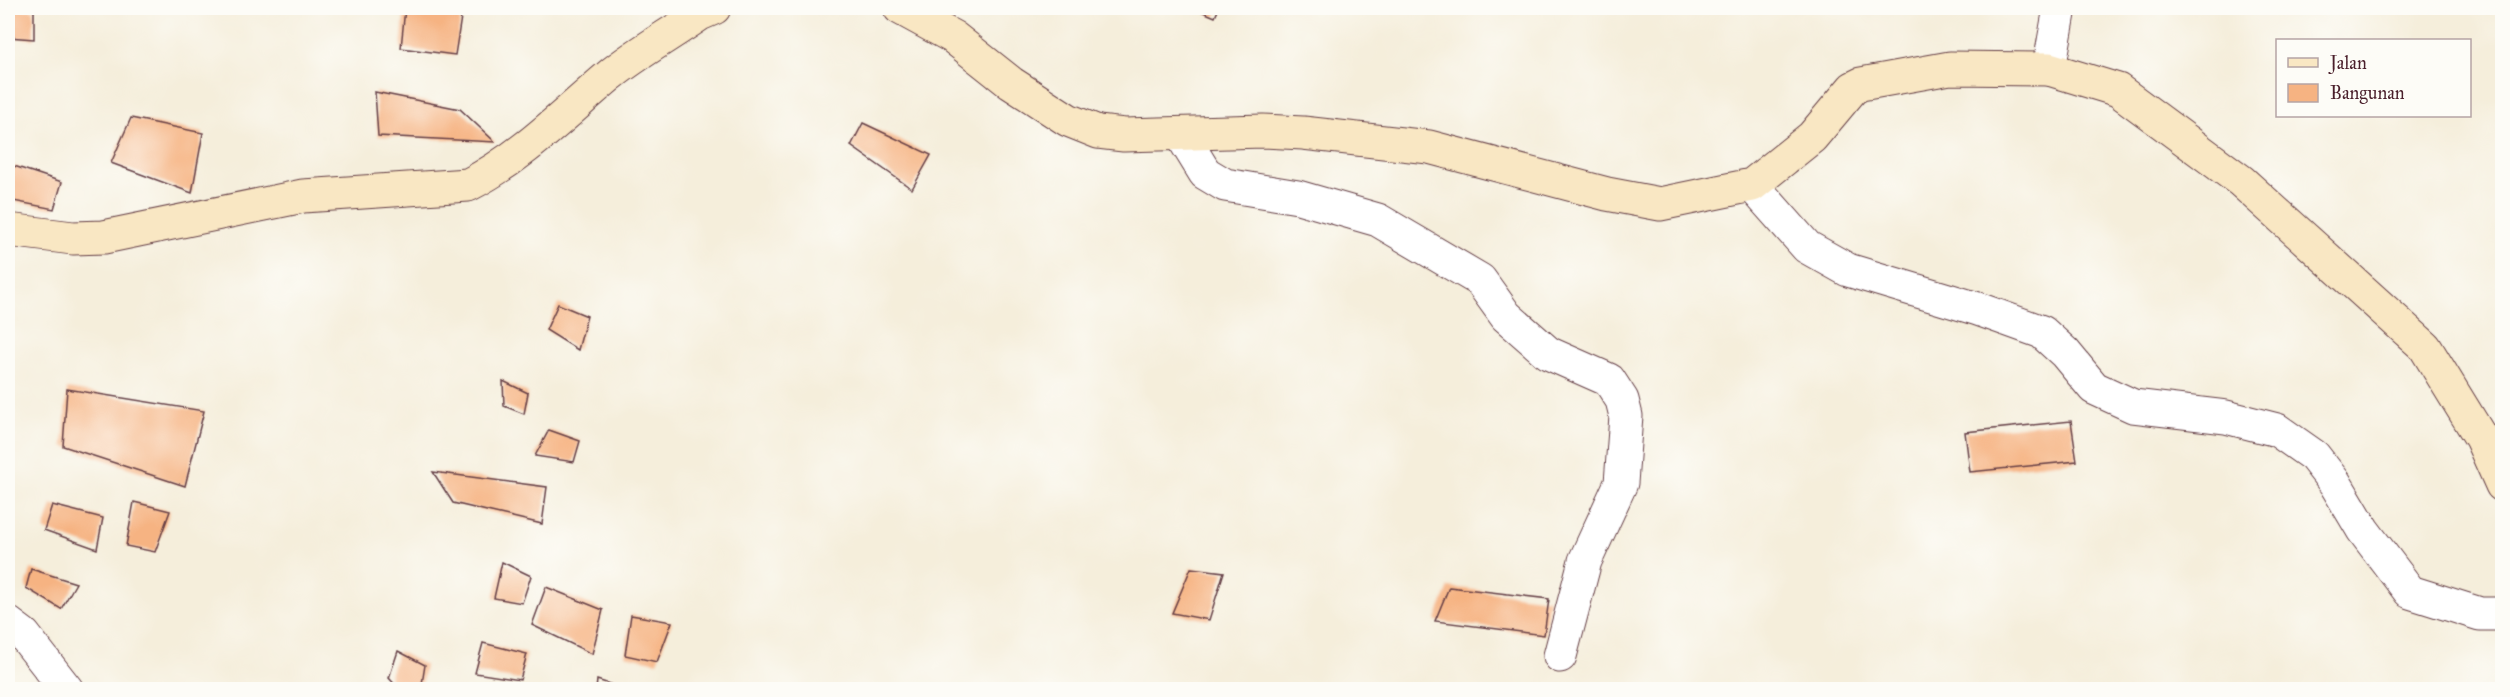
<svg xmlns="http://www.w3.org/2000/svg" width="2510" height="697" viewBox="0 0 2510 697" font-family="'IM FELL Great Primer',serif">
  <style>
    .building { fill: #f6b382 }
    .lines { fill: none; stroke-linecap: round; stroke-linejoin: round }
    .street-casing { stroke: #643e45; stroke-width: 35 }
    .secondary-casing { stroke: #643e45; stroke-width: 35 }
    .street { stroke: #fff; stroke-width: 33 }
    .secondary { stroke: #f9e7c3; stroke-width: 33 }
  </style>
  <rect width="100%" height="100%" fill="#fdfcf7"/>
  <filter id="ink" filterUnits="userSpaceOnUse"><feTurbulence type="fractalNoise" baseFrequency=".0167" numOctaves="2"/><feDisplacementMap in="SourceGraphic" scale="12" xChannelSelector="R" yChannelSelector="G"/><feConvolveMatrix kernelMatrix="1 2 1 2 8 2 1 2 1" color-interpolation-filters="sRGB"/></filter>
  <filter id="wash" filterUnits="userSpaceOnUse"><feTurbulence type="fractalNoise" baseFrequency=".008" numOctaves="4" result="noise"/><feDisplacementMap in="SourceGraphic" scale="24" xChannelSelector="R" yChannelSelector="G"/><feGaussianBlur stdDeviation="1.35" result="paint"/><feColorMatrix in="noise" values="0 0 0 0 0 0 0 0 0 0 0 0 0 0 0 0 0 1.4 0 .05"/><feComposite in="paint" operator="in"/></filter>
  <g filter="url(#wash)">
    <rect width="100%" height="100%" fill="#f5eedb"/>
    <g id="blocks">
      <g class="building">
        <path d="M8 8 34 10V39L8 37Z"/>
        <path d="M405 8H434L462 11 455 55 401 48Z"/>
        <path d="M1194 8H1219L1215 17Z"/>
        <path d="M375 92 460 109 495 142 378 136Z"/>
        <path d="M131 118 203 133 192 193 111 163Z"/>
        <path d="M863 123 931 155 912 189 851 146Z"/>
        <path d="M8 164 62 182 54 209 8 200Z"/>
        <path d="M558 304 587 316 578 350 546 330Z"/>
        <path d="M503 381 528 393 524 414 504 406Z"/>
        <path d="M67 389 204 411 185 486 63 446Z"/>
        <path d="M2071 421 2077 461 1970 472 1965 432Z"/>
        <path d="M549 430 580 441 574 462 535 456Z"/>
        <path d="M8 455 12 456 13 497 8 496Z"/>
        <path d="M433 472 547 487 542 524 453 503Z"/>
        <path d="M134 502 170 511 155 552 126 546Z"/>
        <path d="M52 505 103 518 97 549 44 530Z"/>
        <path d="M502 562 531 576 522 603 494 598Z"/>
        <path d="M1191 568 1224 572 1209 620 1172 613Z"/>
        <path d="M31 569 76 583 61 609 26 588Z"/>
        <path d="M546 587 603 610 592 654 532 625Z"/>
        <path d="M1449 587 1549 599 1544 635 1435 621Z"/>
        <path d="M631 615 672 622 657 662 625 655Z"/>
        <path d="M483 643 527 654 520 680 475 673Z"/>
        <path d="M398 651 425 665 421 690H400L389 678Z"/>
        <path d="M597 680 625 689V690H596Z"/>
      </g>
    </g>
  </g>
  <g filter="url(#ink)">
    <use href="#blocks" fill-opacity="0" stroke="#643e45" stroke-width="1.5"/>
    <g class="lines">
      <defs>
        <g id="street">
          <path d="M2049 69 2060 8"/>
          <path d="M1181 134 1205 173 1225 185 1298 197 1378 220 1480 280 1506 316 1548 353 1609 380 1622 400 1626 416 1621 483 1585 561 1560 656"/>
          <path d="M1752 185 1807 247 1848 270 1978 309 2042 332 2065 353 2094 388 2133 406 2226 417 2277 430 2314 456 2335 483 2363 530 2410 592 2480 614H2502"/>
          <path d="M8 623 24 635 67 690"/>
        </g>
        <g id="secondary">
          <path d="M900 8 953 37 1011 83 1068 120 1098 132 1124 135 1263 131 1303 133 1429 147 1607 194 1660 204 1752 185 1812 137 1853 88 1861 84 1950 68 2049 69 2118 90 2241 181 2425 347 2481 438 2502 485"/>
          <path d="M8 230 73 238 104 237 303 196 468 185C521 158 564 114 609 76 637 53 670 35 700 14L714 8"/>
        </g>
      </defs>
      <use href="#street" class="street-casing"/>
      <use href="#secondary" class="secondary-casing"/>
      <use href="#street" class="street"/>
      <use href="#secondary" class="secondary"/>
    </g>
  </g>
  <rect width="2510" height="697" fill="none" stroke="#fdfcf7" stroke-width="30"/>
  <rect x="2276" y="39" width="195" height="78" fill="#fdfcf7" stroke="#b5a4a5" stroke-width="1.5"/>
  <rect x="2288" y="58" width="30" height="9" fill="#f9e7c3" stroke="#b5a4a5" stroke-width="1.5"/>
  <text x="2330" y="69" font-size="18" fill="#4a1f2b">Jalan</text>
  <rect x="2288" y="84" width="30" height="18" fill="#f6b382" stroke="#b5a4a5" stroke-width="1.5"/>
  <text x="2330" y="99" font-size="18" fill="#4a1f2b">Bangunan</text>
</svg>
